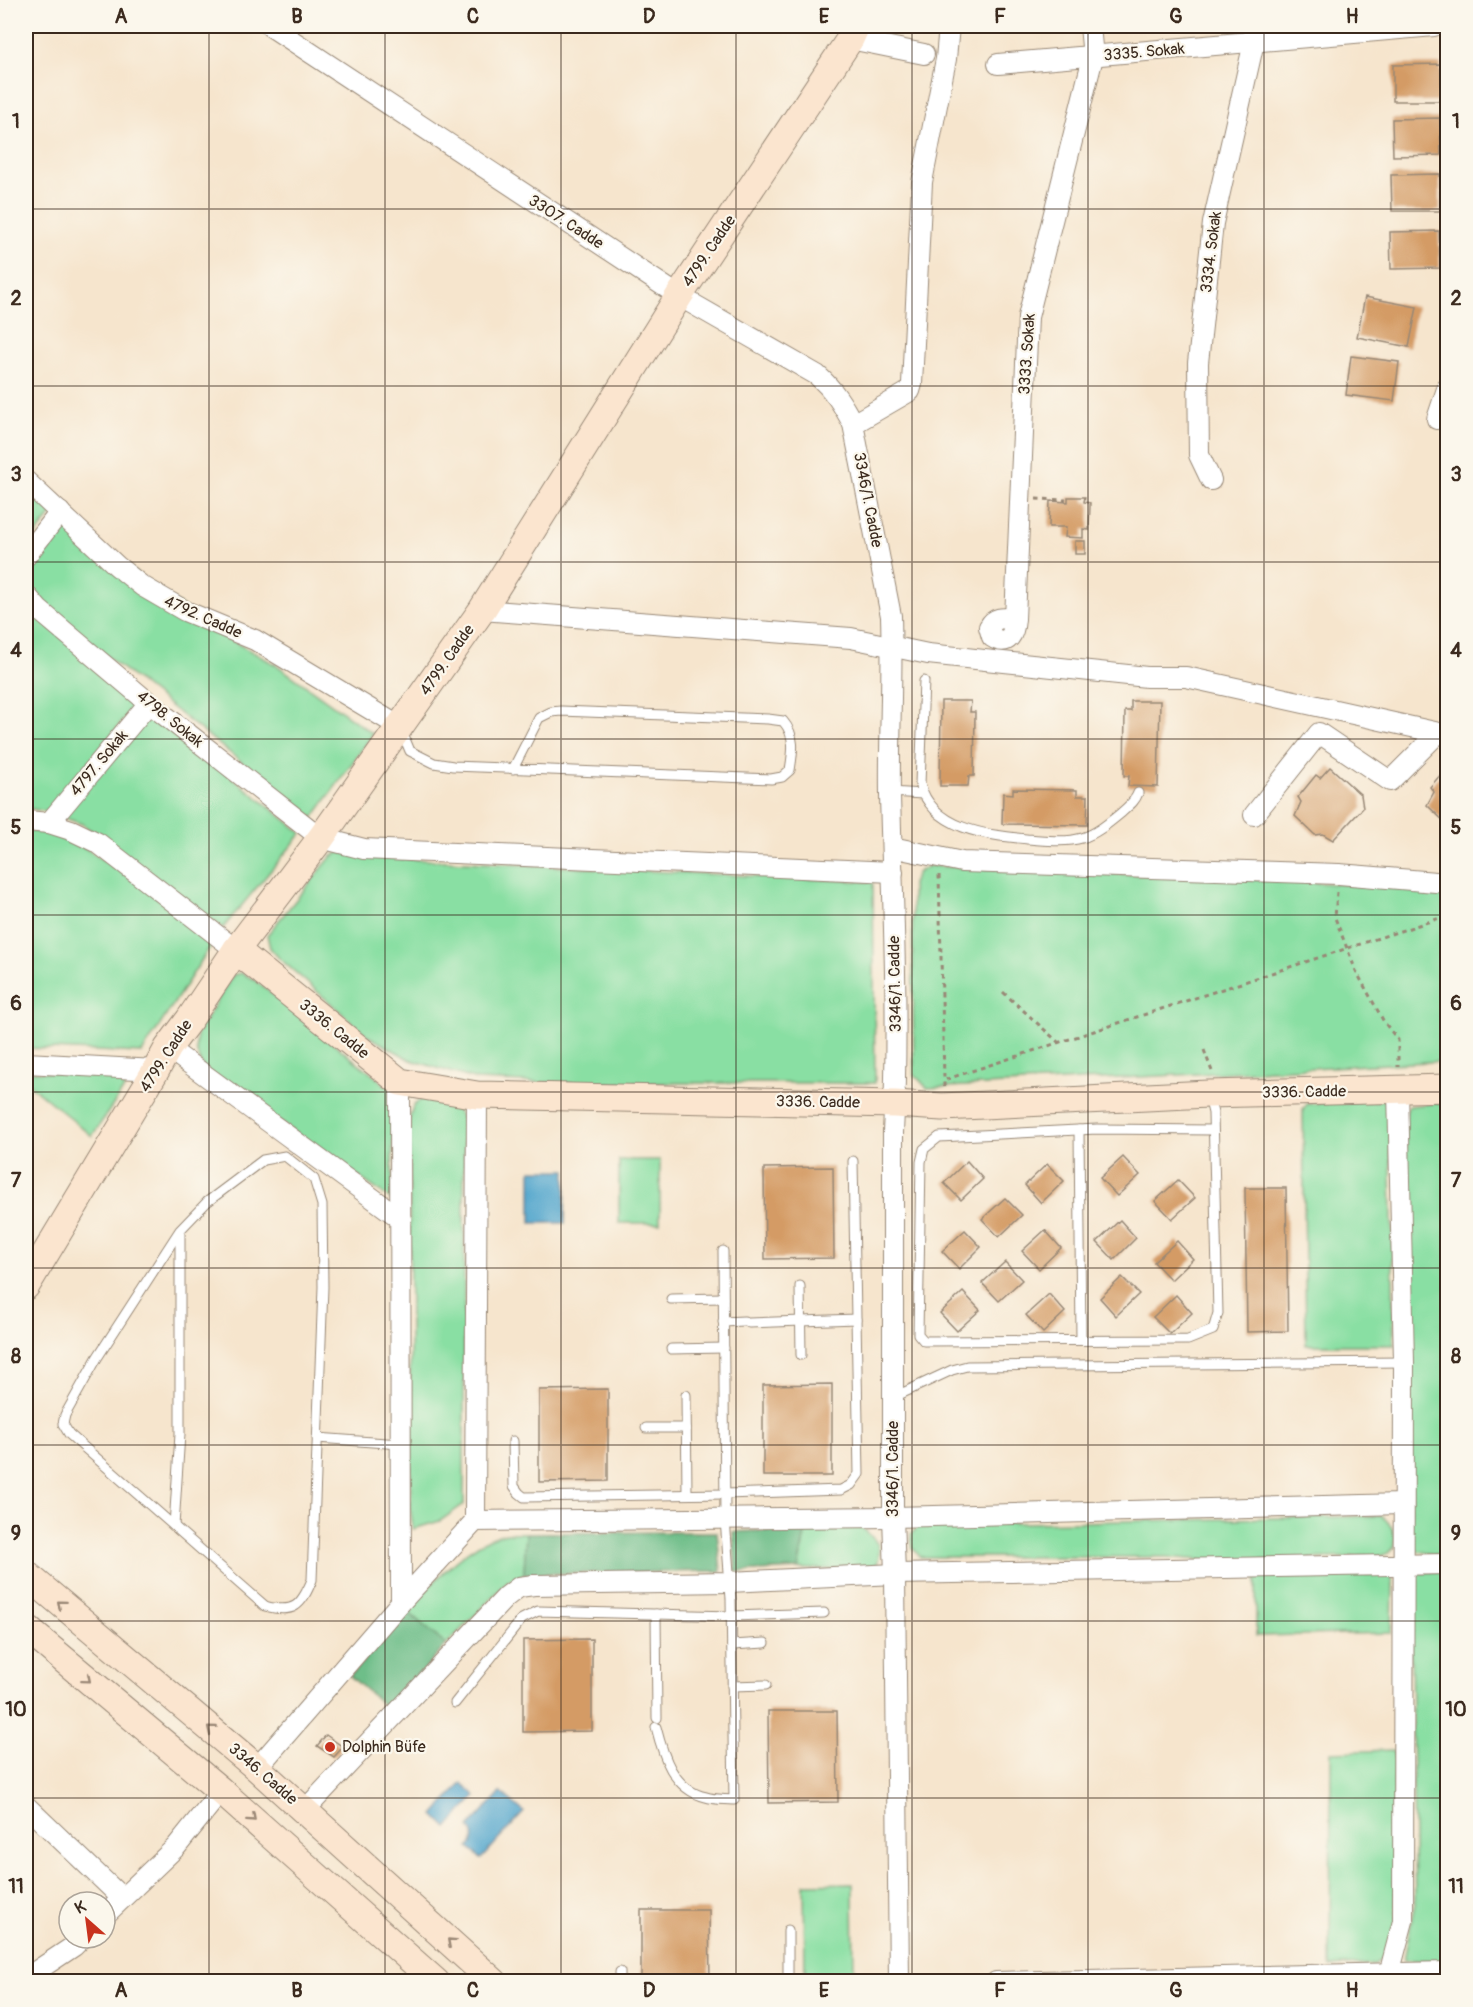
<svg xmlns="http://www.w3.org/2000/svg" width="1473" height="2007" viewBox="0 0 1473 2007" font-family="Pangolin,sans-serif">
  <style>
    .green { fill: #89dfa3; stroke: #628460; stroke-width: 1.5 }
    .forest { fill: #6ebe89; stroke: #547454; stroke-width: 1.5 }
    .water { fill: #50a4cc; stroke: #466775; stroke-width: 1.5 }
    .building { fill: #d49b65 }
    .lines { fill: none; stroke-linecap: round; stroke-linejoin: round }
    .lane-casing { stroke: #988876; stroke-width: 11 }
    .street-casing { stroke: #988876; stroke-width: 22 }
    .secondary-casing { stroke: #988876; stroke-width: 29 }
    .path { stroke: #988876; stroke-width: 3; stroke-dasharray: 4.5 4.5; stroke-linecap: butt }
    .lane { stroke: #fff; stroke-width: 9 }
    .street { stroke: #fff; stroke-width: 20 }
    .secondary { stroke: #fbe5cf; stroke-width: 27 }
    .oneway { stroke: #9b8876 }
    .grid { fill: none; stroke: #3b2a1e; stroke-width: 1.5; stroke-opacity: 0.55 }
    .poi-dot { fill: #c8321e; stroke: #fbf7ec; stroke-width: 2 }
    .labels { text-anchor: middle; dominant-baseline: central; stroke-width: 4.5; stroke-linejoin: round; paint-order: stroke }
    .street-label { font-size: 16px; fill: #3b2a1e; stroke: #fbf7ec }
    .poi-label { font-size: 16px; fill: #3b2a1e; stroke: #fbf7ec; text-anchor: start }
    .neatline { fill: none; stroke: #3b2a1e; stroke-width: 2 }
    .grid-label { font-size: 20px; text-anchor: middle; font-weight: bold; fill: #3b2a1e }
  </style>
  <rect width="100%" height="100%" fill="#fbf7ec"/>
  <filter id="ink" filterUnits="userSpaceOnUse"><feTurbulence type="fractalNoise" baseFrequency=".0167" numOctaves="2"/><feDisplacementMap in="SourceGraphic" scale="12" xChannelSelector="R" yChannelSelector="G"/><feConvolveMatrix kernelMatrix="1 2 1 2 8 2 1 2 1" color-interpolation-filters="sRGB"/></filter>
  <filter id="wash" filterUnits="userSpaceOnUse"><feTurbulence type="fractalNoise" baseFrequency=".008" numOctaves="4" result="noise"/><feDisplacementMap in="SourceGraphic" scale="24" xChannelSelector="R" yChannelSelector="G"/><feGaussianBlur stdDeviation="1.35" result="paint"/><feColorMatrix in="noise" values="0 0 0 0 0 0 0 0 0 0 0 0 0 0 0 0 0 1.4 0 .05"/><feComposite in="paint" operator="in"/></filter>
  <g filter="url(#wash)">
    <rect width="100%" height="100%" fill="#f6e5cd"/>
    <g class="green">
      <path d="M26 488 53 513 26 547Z"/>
      <path d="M64 520 218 633 278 666 373 734 313 818 35 600 26 585V565Z"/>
      <path d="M26 605 136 703 53 813 26 808Z"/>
      <path d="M150 712 302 833 223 928 82 824 59 816Z"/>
      <path d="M26 830 50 834 85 848 189 918 212 944 142 1053 26 1048Z"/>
      <path d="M340 852 365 857 873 882 875 1083H545L477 1080 411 1060 368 1036 279 958 270 948 267 935 331 857Z"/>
      <path d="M928 866 1290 881 1447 891V1061L927 1088 914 1074 912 884 917 873Z"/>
      <path d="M241 973 253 979 393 1091 392 1200 204 1069C197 1056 193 1047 198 1032L233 975Z"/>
      <path d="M26 1071 132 1077 92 1136 26 1082Z"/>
      <path d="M423 1098C443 1101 455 1101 464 1122V1504L440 1521 413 1529 411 1513 409 1120 413 1106Z"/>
      <path d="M1386 1100 1390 1104 1394 1345H1306L1303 1110 1307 1104Z"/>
      <path d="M1436 1103 1447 1104V1556L1427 1553 1411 1549 1405 1114 1409 1106Z"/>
      <rect x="619" y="1160" width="41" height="63"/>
      <path d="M1381 1516C1392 1522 1403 1545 1388 1553 1385 1555 1381 1555 1378 1556L1225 1562 1166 1557H920L913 1548 911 1534 920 1525Z"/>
      <path d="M860 1526C874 1539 884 1544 877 1564L853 1569H798L806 1529Z"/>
      <path d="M526 1533 524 1574 508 1581 446 1645 407 1611C434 1582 463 1546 502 1534 509 1532 518 1533 526 1533Z"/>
      <path d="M1447 1570V1961L1404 1960 1415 1903 1410 1587 1412 1574Z"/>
      <path d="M1390 1574 1393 1582 1392 1633 1256 1636V1576Z"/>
      <path d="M1394 1750 1396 1919 1389 1953 1375 1964 1330 1967 1331 1752Z"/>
      <path d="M853 1883 854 1979 805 1980 804 1884Z"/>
    </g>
    <g class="forest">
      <path d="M806 1529 798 1569 736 1572 733 1532Z"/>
      <path d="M717 1532 721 1571 524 1574 526 1533Z"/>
      <path d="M407 1611 446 1645 389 1710 350 1676Z"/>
    </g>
    <g class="water">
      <path d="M531 1170H566L565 1223H531Z"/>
      <path d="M462 1783 476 1796 447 1828 434 1815Z"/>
      <path d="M501 1792 524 1812 481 1859 469 1848C475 1841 475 1834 469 1827Z"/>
    </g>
    <g id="blocks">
      <g class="building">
        <path d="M1441 64 1442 101H1393V65Z"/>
        <path d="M1440 118 1441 155 1393 156 1392 119Z"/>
        <path d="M1440 174V211H1392L1391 175Z"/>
        <path d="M1439 231 1440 268 1391 269 1390 232Z"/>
        <path d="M1365 297 1417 307 1409 347 1357 337Z"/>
        <path d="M1351 356 1399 362 1394 401 1346 395Z"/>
        <path d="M1068 497H1085L1084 502 1090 503 1089 530 1083 529V538L1065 537 1066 527H1049L1050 501 1068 502Z"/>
        <rect x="1075" y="541" width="10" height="13"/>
        <path d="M941 701H971L970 712H975L974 776H969L968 786H940Z"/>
        <path d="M1131 701H1160L1158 787 1128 786 1129 776H1124L1125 711H1131Z"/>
        <path d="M1448 766V825L1427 805 1434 792 1430 787Z"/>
        <path d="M1330 767 1361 795 1363 808 1333 840 1323 834 1315 835 1295 816 1301 802 1298 797 1316 775 1320 778Z"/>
        <path d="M1013 789 1077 790V796H1088L1087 825 1002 824 1003 793 1013 794Z"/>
        <path d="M1123 1157 1140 1175 1117 1196 1100 1178Z"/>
        <path d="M967 1161 983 1179 961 1200 944 1183Z"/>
        <path d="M1047 1164 1064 1181 1041 1203 1025 1185Z"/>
        <path d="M833 1167 834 1258 765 1259 764 1168Z"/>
        <path d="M1178 1180 1195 1198 1172 1219 1155 1201Z"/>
        <path d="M1245 1188H1286L1288 1331 1247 1332Z"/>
        <path d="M1005 1198 1022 1215 999 1237 982 1219Z"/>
        <path d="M1120 1220 1136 1238 1114 1260 1097 1242Z"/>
        <path d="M965 1230 981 1247 959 1269 942 1251Z"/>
        <path d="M1045 1230 1061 1248 1039 1269 1022 1251Z"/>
        <path d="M1177 1241 1193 1259 1171 1280 1154 1262Z"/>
        <path d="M1005 1262 1022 1280 999 1301 982 1283Z"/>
        <path d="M1122 1277 1139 1294 1116 1316 1100 1298Z"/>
        <path d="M963 1292 980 1310 957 1331 940 1313Z"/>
        <path d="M1049 1294 1065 1312 1043 1333 1026 1315Z"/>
        <path d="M1176 1295 1192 1313 1170 1334 1153 1317Z"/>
        <path d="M832 1384V1476H763V1385Z"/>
        <path d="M608 1389V1481L539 1482V1390Z"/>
        <path d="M592 1639V1731L523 1732V1640Z"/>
        <path d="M768 1711H837L838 1802 769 1803Z"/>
        <path d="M326 1735 343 1747 334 1757 317 1746Z"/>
        <path d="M641 1910H709L710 1982H641Z"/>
      </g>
    </g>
  </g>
  <g filter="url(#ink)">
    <use href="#blocks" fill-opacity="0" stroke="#988876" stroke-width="1.5"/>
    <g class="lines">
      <defs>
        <g id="lane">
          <path d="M924 681 920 784C933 830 987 835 1027 839 1044 840 1065 843 1082 838 1096 834 1110 822 1121 813 1128 806 1135 802 1138 793"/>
          <path d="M402 732 410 751 434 763 453 766 771 779 782 777 790 770C793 752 796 736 783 721L768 719 561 711 551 712 539 718 513 769"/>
          <path d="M890 792 923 794"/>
          <path d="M1209 1097 1213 1113 1218 1313 1213 1330 1188 1340 924 1341 918 1334 921 1162 924 1149 939 1137 1097 1129 1213 1130"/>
          <path d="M1079 1130 1081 1340"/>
          <path d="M285 1156 314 1179 322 1205 323 1287 312 1580C301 1606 294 1614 265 1606L69 1434 63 1424 65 1415 97 1358 180 1230 207 1202 263 1160Z"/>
          <path d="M800 1286 801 1355"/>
          <path d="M671 1299 723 1298"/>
          <path d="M723 1322 744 1321"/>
          <path d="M749 1323 856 1319"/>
          <path d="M671 1349 724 1348"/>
          <path d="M686 1395 687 1494"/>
          <path d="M892 1398 952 1370 967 1366 1404 1362"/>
          <path d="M646 1428H686"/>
          <path d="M317 1438 400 1444"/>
          <path d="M513 1441 514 1486 519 1493 524 1497 725 1494 841 1490 851 1485 859 1474 853 1161"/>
          <path d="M174 1526 180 1434V1231"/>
          <path d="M656 1614 657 1718"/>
          <path d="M732 1645 765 1643"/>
          <path d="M732 1686 766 1685"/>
          <path d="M455 1703 522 1619 538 1611 731 1616 824 1613"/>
          <path d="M656 1727C663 1755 673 1790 706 1797 714 1800 725 1799 734 1800L731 1599 725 1519 723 1251"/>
          <path d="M788 1930V1982"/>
          <path d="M620 1982V1972"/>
        </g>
        <g id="street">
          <path d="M270 26 679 296 817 375C834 390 843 405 853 424L891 616C893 676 889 735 890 795 893 908 899 1021 893 1133V1517L895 1574 899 1982"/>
          <path d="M850 39 924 54"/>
          <path d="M998 64 1434 26"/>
          <path d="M1437 419 1448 386"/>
          <path d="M853 424 910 391 912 384 922 182 946 59 949 26"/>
          <path d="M1211 480 1199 455 1198 363 1213 223 1254 42 1253 26"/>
          <path d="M26 481 117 566 142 586 185 611 255 640 400 727"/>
          <path d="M26 556 60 512"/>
          <path d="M26 595 39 610 149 703 321 838 364 849 893 872"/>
          <path d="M482 610 851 638 928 654 1147 677H1186L1448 735"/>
          <path d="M1015 619C1004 618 995 616 989 627L992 637C1009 648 1014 633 1015 619L1028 317 1093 57 1090 26"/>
          <path d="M1254 815 1319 733 1390 781 1438 733"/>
          <path d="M26 821 49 823 71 830 98 843 236 950"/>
          <path d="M49 823 149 703"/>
          <path d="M892 847 962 862 1339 874 1448 883"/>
          <path d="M168 1048 401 1219"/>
          <path d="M26 1063 156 1070"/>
          <path d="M400 1082 401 1602"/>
          <path d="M475 1521 477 1095"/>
          <path d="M257 1768 401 1602 475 1521 893 1517 1403 1504"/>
          <path d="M26 1806 122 1898"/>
          <path d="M305 1810 506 1597 519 1587 534 1585 729 1582 895 1574 1448 1564"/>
          <path d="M105 1915 176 1847 221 1791"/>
          <path d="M26 1978 74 1946 82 1938"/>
          <path d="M996 1982 1448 1972"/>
          <path d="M1389 1982V1974L1403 1921 1404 1362 1398 1090"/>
        </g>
        <g id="secondary">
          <path d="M236 950 400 1082 477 1095 895 1104 942 1107 1208 1094 1448 1088"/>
          <path d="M26 1286 156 1070 168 1048 189 1020 236 950 321 838 482 610 679 296 850 39 856 26"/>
          <path d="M26 1574 257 1768 494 1982"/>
          <path d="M26 1628 221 1791 436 1982"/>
        </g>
      </defs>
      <use href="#lane" class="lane-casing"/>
      <use href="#street" class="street-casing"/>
      <use href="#secondary" class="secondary-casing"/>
      <g class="path">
        <path d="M1036 499 1066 500"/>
        <path d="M939 875 944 1079"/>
        <path d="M1337 892 1335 918 1356 971 1384 1022 1398 1040V1067"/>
        <path d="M1003 992 1058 1042"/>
        <path d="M1204 1050 1213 1074"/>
        <path d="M944 1087V1080L1446 916 1448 914"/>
      </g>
      <use href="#lane" class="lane"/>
      <use href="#street" class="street"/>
      <use href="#secondary" class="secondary"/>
    </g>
    <defs><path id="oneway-chevron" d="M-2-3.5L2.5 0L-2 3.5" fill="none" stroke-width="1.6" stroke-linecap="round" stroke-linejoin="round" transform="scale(1.5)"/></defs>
    <g class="oneway">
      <use href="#oneway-chevron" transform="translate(61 1604) rotate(-140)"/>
      <use href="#oneway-chevron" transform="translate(87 1679) rotate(40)"/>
      <use href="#oneway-chevron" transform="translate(211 1729) rotate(-140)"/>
      <use href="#oneway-chevron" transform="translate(252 1818) rotate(42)"/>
      <use href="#oneway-chevron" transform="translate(451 1942) rotate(-138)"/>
    </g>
  </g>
  <path class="grid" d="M209 26V1982M385 26V1982M561 26V1982M736 26V1982M912 26V1982M1088 26V1982M1264 26V1982M26 209H1448M26 386H1448M26 562H1448M26 739H1448M26 915H1448M26 1092H1448M26 1268H1448M26 1445H1448M26 1621H1448M26 1798H1448"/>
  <circle class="poi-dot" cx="330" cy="1747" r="6"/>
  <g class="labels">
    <g class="street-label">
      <text transform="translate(1144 52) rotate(-5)">3335. Sokak</text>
      <text transform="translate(566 222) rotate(33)">3307. Cadde</text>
      <text transform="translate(709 251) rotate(-56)">4799. Cadde</text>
      <text transform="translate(1211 252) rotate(-83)">3334. Sokak</text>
      <text transform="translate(1027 354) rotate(-86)">3333. Sokak</text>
      <text transform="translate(868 500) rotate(79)">3346/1. Cadde</text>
      <text transform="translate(203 617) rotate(24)">4792. Cadde</text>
      <text transform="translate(447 660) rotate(-55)">4799. Cadde</text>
      <text transform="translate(170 719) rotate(39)">4798. Sokak</text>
      <text transform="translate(99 763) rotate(-50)">4797. Sokak</text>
      <text transform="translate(895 984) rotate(-91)">3346/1. Cadde</text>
      <text transform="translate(334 1029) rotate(39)">3336. Cadde</text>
      <text transform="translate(166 1056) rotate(-57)">4799. Cadde</text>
      <text transform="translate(1304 1092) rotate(-1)">3336. Cadde</text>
      <text transform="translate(818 1102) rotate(1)">3336. Cadde</text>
      <text transform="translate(893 1469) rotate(-90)">3346/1. Cadde</text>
      <text transform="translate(263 1774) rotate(41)">3346. Cadde</text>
    </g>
    <g class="poi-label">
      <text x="342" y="1747">Dolphin Büfe</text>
    </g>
  </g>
  <rect width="1473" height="2007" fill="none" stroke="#fbf7ec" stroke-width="66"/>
  <g transform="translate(87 1920) rotate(332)"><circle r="28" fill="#fbf7ec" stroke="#aea59a" stroke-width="1.5"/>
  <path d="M0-4.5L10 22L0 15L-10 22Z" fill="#c8321e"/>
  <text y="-9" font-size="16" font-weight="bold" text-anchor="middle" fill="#3b2a1e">K</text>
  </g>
  <rect x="33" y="33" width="1407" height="1941" class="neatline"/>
  <g class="grid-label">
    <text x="121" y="23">A</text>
    <text x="297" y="23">B</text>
    <text x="473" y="23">C</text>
    <text x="649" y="23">D</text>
    <text x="824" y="23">E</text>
    <text x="1000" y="23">F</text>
    <text x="1176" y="23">G</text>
    <text x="1352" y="23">H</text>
    <text x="16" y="128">1</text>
    <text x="1456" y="128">1</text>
    <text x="16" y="305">2</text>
    <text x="1456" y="305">2</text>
    <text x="16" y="481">3</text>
    <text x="1456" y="481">3</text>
    <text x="16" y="657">4</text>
    <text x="1456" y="657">4</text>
    <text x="16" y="834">5</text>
    <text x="1456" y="834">5</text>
    <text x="16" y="1010">6</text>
    <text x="1456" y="1010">6</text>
    <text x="16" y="1187">7</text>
    <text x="1456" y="1187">7</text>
    <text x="16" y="1363">8</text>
    <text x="1456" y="1363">8</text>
    <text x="16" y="1540">9</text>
    <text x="1456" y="1540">9</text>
    <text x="16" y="1716">10</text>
    <text x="1456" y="1716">10</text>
    <text x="16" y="1893">11</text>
    <text x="1456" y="1893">11</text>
    <text x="121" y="1997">A</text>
    <text x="297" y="1997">B</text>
    <text x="473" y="1997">C</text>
    <text x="649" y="1997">D</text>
    <text x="824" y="1997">E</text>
    <text x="1000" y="1997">F</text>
    <text x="1176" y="1997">G</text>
    <text x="1352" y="1997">H</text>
  </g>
</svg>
